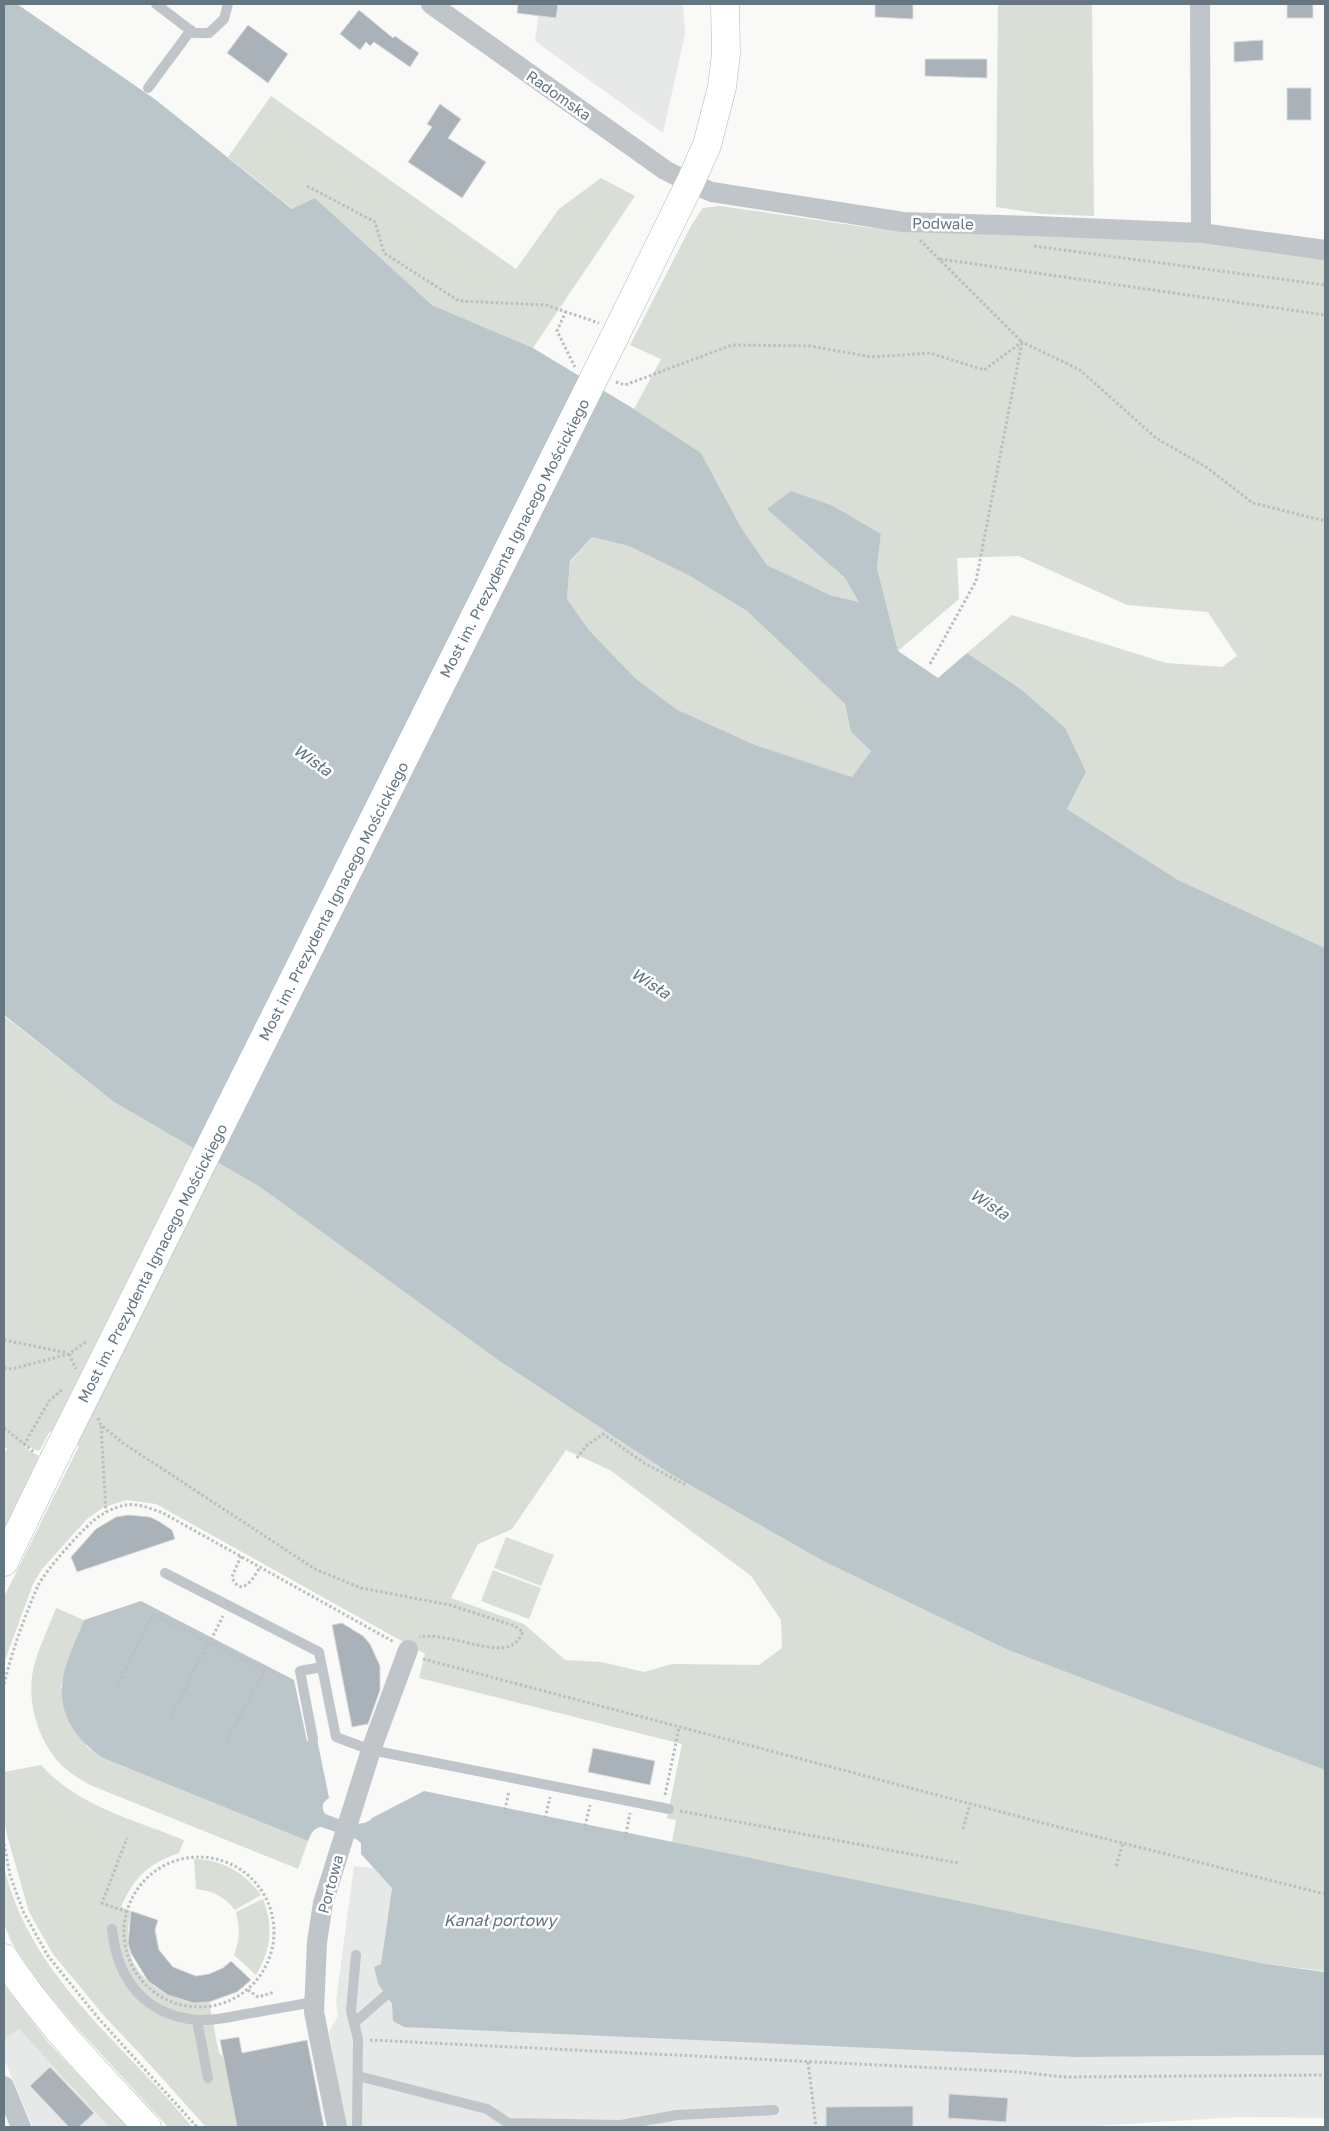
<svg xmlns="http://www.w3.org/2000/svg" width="1329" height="2131" viewBox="0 0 1329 2131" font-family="'Golos Text',sans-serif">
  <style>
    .built { fill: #e7e8e8 }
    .green { fill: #d9ded6; fill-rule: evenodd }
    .water { fill: #bac6ca; fill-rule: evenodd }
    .building { fill: #a9b2b8; stroke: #dbdbd9 }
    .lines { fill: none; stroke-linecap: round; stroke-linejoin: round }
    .secondary-casing { stroke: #b3b9bd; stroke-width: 29 }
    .path { stroke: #bbbec1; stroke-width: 3; stroke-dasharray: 2.5 2.5; stroke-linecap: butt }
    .lane { stroke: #c0c5c9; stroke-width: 10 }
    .street { stroke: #c0c5c9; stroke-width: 20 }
    .secondary { stroke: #fff; stroke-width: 28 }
    .secondary-bridge-casing { stroke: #b3b9bd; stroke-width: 29; stroke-linecap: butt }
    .secondary-bridge { stroke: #fff; stroke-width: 28 }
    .labels { text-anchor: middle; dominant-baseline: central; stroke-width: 5; stroke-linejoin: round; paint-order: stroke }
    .street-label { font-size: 15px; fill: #657681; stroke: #fff }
    .water-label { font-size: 16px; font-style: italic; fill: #60757b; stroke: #fff }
  </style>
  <rect width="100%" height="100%" fill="#f9f9f7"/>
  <g class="built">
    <path d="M540 4H683L685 34 663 133 535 41Z"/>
    <path d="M354 1866 374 1868 392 1887 381 1964 374 1967 378 1984 392 2004 394 2021 1075 2057 1325 2055V2118L1239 2117 1078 2127H346L329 2032 338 2016 336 2001Z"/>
    <path d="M19 2029 109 2127H33L4 2059V2039Z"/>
  </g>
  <g class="green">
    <path d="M998 4H1092L1094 216 1042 214 996 207Z"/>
    <path d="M271 96 516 269 559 209 601 178 635 196 533 348 432 305 315 198 293 209 228 157Z"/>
    <path d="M720 206 872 228 1150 237 1325 259V948L1178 880 1067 809 1086 772 1022 690 967 653 1012 615 1166 663 1222 667 1237 656 1208 612 1127 605 1019 556 957 558 959 599 898 651 877 568 881 534 768 509 845 578 860 602 830 595 767 565 742 529 701 453 634 409 661 359 630 345 692 224 703 208Z"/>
    <path d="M592 537 629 546 690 576 747 611 845 704 851 732 871 751 852 777 755 745 676 709 635 678 589 630 567 599 570 562Z"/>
    <path d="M4 1016 114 1102 260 1187 498 1360 669 1473 786 1540 823 1561 1008 1650 1325 1770V1971L1266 1964 672 1842 676 1820 667 1818 682 1744 419 1678 425 1654 156 1504 127 1500 104 1507 87 1519 42 1569 33 1584 4 1663V1597L79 1446 50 1431 39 1451 26 1446 25 1448 39 1456 4 1529V1454L7 1449 4 1445ZM566 1450 610 1470 751 1576 781 1620 782 1648 759 1665 672 1664 644 1672 601 1662 565 1660 524 1624 451 1598 478 1544 512 1529Z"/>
    <path d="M506 1537 554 1555 541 1586 494 1568Z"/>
    <path d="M493 1570 541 1588 529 1619 481 1601Z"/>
    <path d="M56 1608 84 1620 68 1660 61 1687 87 1747 103 1758 308 1841 298 1869 90 1785C82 1780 74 1776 67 1770 39 1747 25 1701 34 1666 39 1646 49 1627 56 1608Z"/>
    <path d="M41 1765C78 1806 134 1820 184 1840L179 1853C148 1864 134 1877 121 1907L131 1911C129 1921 127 1932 128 1942 131 1982 173 2004 209 2002L219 2053 223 2057 237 2127H206L143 2057 105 2017 53 1954 29 1912 7 1835 4 1819V1772Z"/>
    <path d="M194 1859C223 1860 244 1872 261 1895L235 1910C224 1896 213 1891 196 1889Z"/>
    <path d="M4 1867C31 1979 123 2042 192 2127H168L71 2021 39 1983 12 1943 4 1924Z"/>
    <path d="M263 1899C274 1927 271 1949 256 1975L234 1955C240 1939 240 1928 236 1912Z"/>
    <path d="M4 1985 48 2042 127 2127H109L19 2029 4 2039Z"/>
  </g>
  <g class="water">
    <path d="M4 4H17L156 100 292 209 315 198 432 305 533 348 634 409 701 453 742 529 767 565 830 595 859 602 845 578 767 509 791 491 833 506 881 534 877 568 898 651 938 678 967 653 1022 690 1065 728 1086 772 1067 809 1178 880 1325 948V1770L1008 1650 823 1561 669 1473 498 1360 260 1187 114 1102 4 1015ZM592 537 629 546 690 576 747 611 845 704 851 732 871 751 852 777 755 745 676 709 635 678 589 630 567 599 570 561Z"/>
    <path d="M141 1601 294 1680 307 1741 317 1739 329 1798C322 1802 321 1807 325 1814 338 1818 362 1831 372 1818L424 1791 1266 1964 1325 1972V2055L1075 2057 404 2027 393 2021 392 2004 378 1984 374 1967 381 1964 392 1888 361 1854V1843L356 1839 321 1827C313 1828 311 1834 308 1841L103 1758C79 1742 60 1718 62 1687 63 1665 76 1641 84 1620Z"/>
  </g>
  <g class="building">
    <path d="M518 4H558L556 18 517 13Z"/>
    <path d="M875 4H913V19L875 17Z"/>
    <rect x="1287" y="4" width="26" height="14"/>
    <path d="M359 10 393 38 395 36 419 53 410 67 374 42 370 46 366 42 360 50 340 34Z"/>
    <path d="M248 25 288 54 268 83 227 53Z"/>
    <path d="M1263 40V60L1234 62V42Z"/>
    <path d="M925 59H987V78L925 76Z"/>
    <rect x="1287" y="88" width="24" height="32"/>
    <path d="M440 104 461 119 448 138 486 162 462 198 408 162 432 127 427 124Z"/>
    <path d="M128 1515 150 1517 160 1522 172 1530 175 1539 77 1572 71 1557 96 1529 116 1517Z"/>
    <path d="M342 1623 363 1636 370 1644 380 1666V1690L368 1724 352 1727 332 1625Z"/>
    <path d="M593 1748 655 1761 650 1785 588 1772Z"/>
    <path d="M131 1911 158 1920 155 1930 159 1950 173 1967 196 1976 209 1974 223 1968 231 1961 251 1980 237 1992 209 2002 194 2003 168 1995 148 1981 131 1953 128 1943Z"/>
    <path d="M239 2037 242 2053 307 2040 324 2127H237L220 2040Z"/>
    <path d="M50 2067 94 2113 79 2127H69L30 2086Z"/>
    <path d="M949 2094 1008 2098 1006 2122 948 2118Z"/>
    <path d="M913 2106V2127H826V2107Z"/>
  </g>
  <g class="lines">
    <defs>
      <g id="secondary">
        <path d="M613 340 690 183 707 145 722 87 726 54 725 4"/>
        <path d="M4 1562 53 1461"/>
        <path d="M4 1958C45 2020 97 2073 147 2127"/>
      </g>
    </defs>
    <use href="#secondary" class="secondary-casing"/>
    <g class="path">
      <path d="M307 186 375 222 384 253 459 301 546 305 599 323"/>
      <path d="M920 240 1022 342 976 581 929 666"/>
      <path d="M1034 246 1325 285"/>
      <path d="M940 259 1325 315"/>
      <path d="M566 311 557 331 575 367"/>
      <path d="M616 382 625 385 732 345 810 346 872 357 930 353 984 370 1022 342 1080 370 1156 438 1206 467 1253 503 1325 521"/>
      <path d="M4 1340 68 1353"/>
      <path d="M69 1354 76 1369"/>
      <path d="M4 1368 12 1369 69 1354 87 1341"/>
      <path d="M98 1418 101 1425 123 1443 315 1569 361 1588 450 1605 515 1626 523 1632C520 1638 516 1644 510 1646 488 1654 447 1632 419 1637"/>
      <path d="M101 1426 106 1512"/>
      <path d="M4 1428 34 1452"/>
      <path d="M24 1445 49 1401 63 1389"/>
      <path d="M577 1458 586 1446 603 1434 644 1463 686 1485"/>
      <path d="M241 1556 232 1577C241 1599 254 1578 260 1567"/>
      <path d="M211 1640 223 1616"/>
      <path d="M423 1659 1043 1823 1325 1894"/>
      <path d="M4 1684C12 1652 24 1617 38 1586 45 1571 79 1533 92 1522 101 1514 114 1507 126 1505 138 1503 152 1509 163 1513L394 1642"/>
      <path d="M117 1687 153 1614 265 1670 225 1744"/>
      <path d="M171 1717 208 1642"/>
      <path d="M665 1795 679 1728"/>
      <path d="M680 1811 958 1863"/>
      <path d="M504 1815 509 1791"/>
      <path d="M544 1823 550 1797"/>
      <path d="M963 1829 970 1804"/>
      <path d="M584 1831 590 1805"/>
      <path d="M625 1839 630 1813"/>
      <path d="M4 1844 10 1875 23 1911 48 1956 99 2019 197 2127"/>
      <circle cx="199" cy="1932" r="75"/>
      <path d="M1116 1866 1123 1843"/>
      <path d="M127 1912 102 1903 127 1838"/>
      <path d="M248 1990 258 1997 275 1992"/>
      <path d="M370 2040 1020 2072 1063 2077 1325 2075"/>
      <path d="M808 2062 816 2127"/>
    </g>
    <g class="lane">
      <path d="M156 4 194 33H209L224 19 228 4"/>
      <path d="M148 88 191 30"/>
      <path d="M165 1573 319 1652 336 1737 371 1750 669 1809"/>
      <path d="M313 1739 300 1671 322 1667"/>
      <path d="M112 1929C117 1979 144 2015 197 2020 214 2021 230 2017 246 2014 269 2010 291 2006 314 2002"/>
      <path d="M356 1955 351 2011 358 2039 357 2127"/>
      <path d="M197 2020 208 2078"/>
      <path d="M354 2023 385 1996"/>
      <path d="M358 2076 487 2109 508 2123 621 2125 677 2115 774 2110"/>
    </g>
    <g class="street">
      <path d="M431 4 665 170 690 183 712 192 903 222 1036 226 1201 233 1325 250"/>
      <path d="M1200 4 1201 233"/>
      <path d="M4 2086 21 2127"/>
      <path d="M337 2127 314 2012 317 1942 323 1903 371 1750 408 1650"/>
    </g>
    <use href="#secondary" class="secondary"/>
    <defs>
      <path id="secondary-bridge" d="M53 1461 613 340"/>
    </defs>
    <use href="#secondary-bridge" class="secondary-bridge-casing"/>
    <use href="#secondary-bridge" class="secondary-bridge"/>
  </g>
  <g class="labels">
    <g class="street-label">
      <text transform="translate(559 95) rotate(35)">Radomska</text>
      <text transform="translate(943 223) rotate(1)">Podwale</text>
      <text transform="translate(514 538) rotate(-63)">Most im. Prezydenta Ignacego Mościckiego</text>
      <text transform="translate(333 901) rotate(-63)">Most im. Prezydenta Ignacego Mościckiego</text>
      <text transform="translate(152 1263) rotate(-63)">Most im. Prezydenta Ignacego Mościckiego</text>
      <text transform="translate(330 1884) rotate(-75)">Portowa</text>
    </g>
    <g class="water-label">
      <text transform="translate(313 760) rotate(35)">Wisła</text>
      <text transform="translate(651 983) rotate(33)">Wisła</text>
      <text transform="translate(990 1204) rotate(33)">Wisła</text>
      <text x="500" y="1920">Kanał portowy</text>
    </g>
  </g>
  <rect width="1329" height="2131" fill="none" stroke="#657681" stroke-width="10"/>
</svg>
